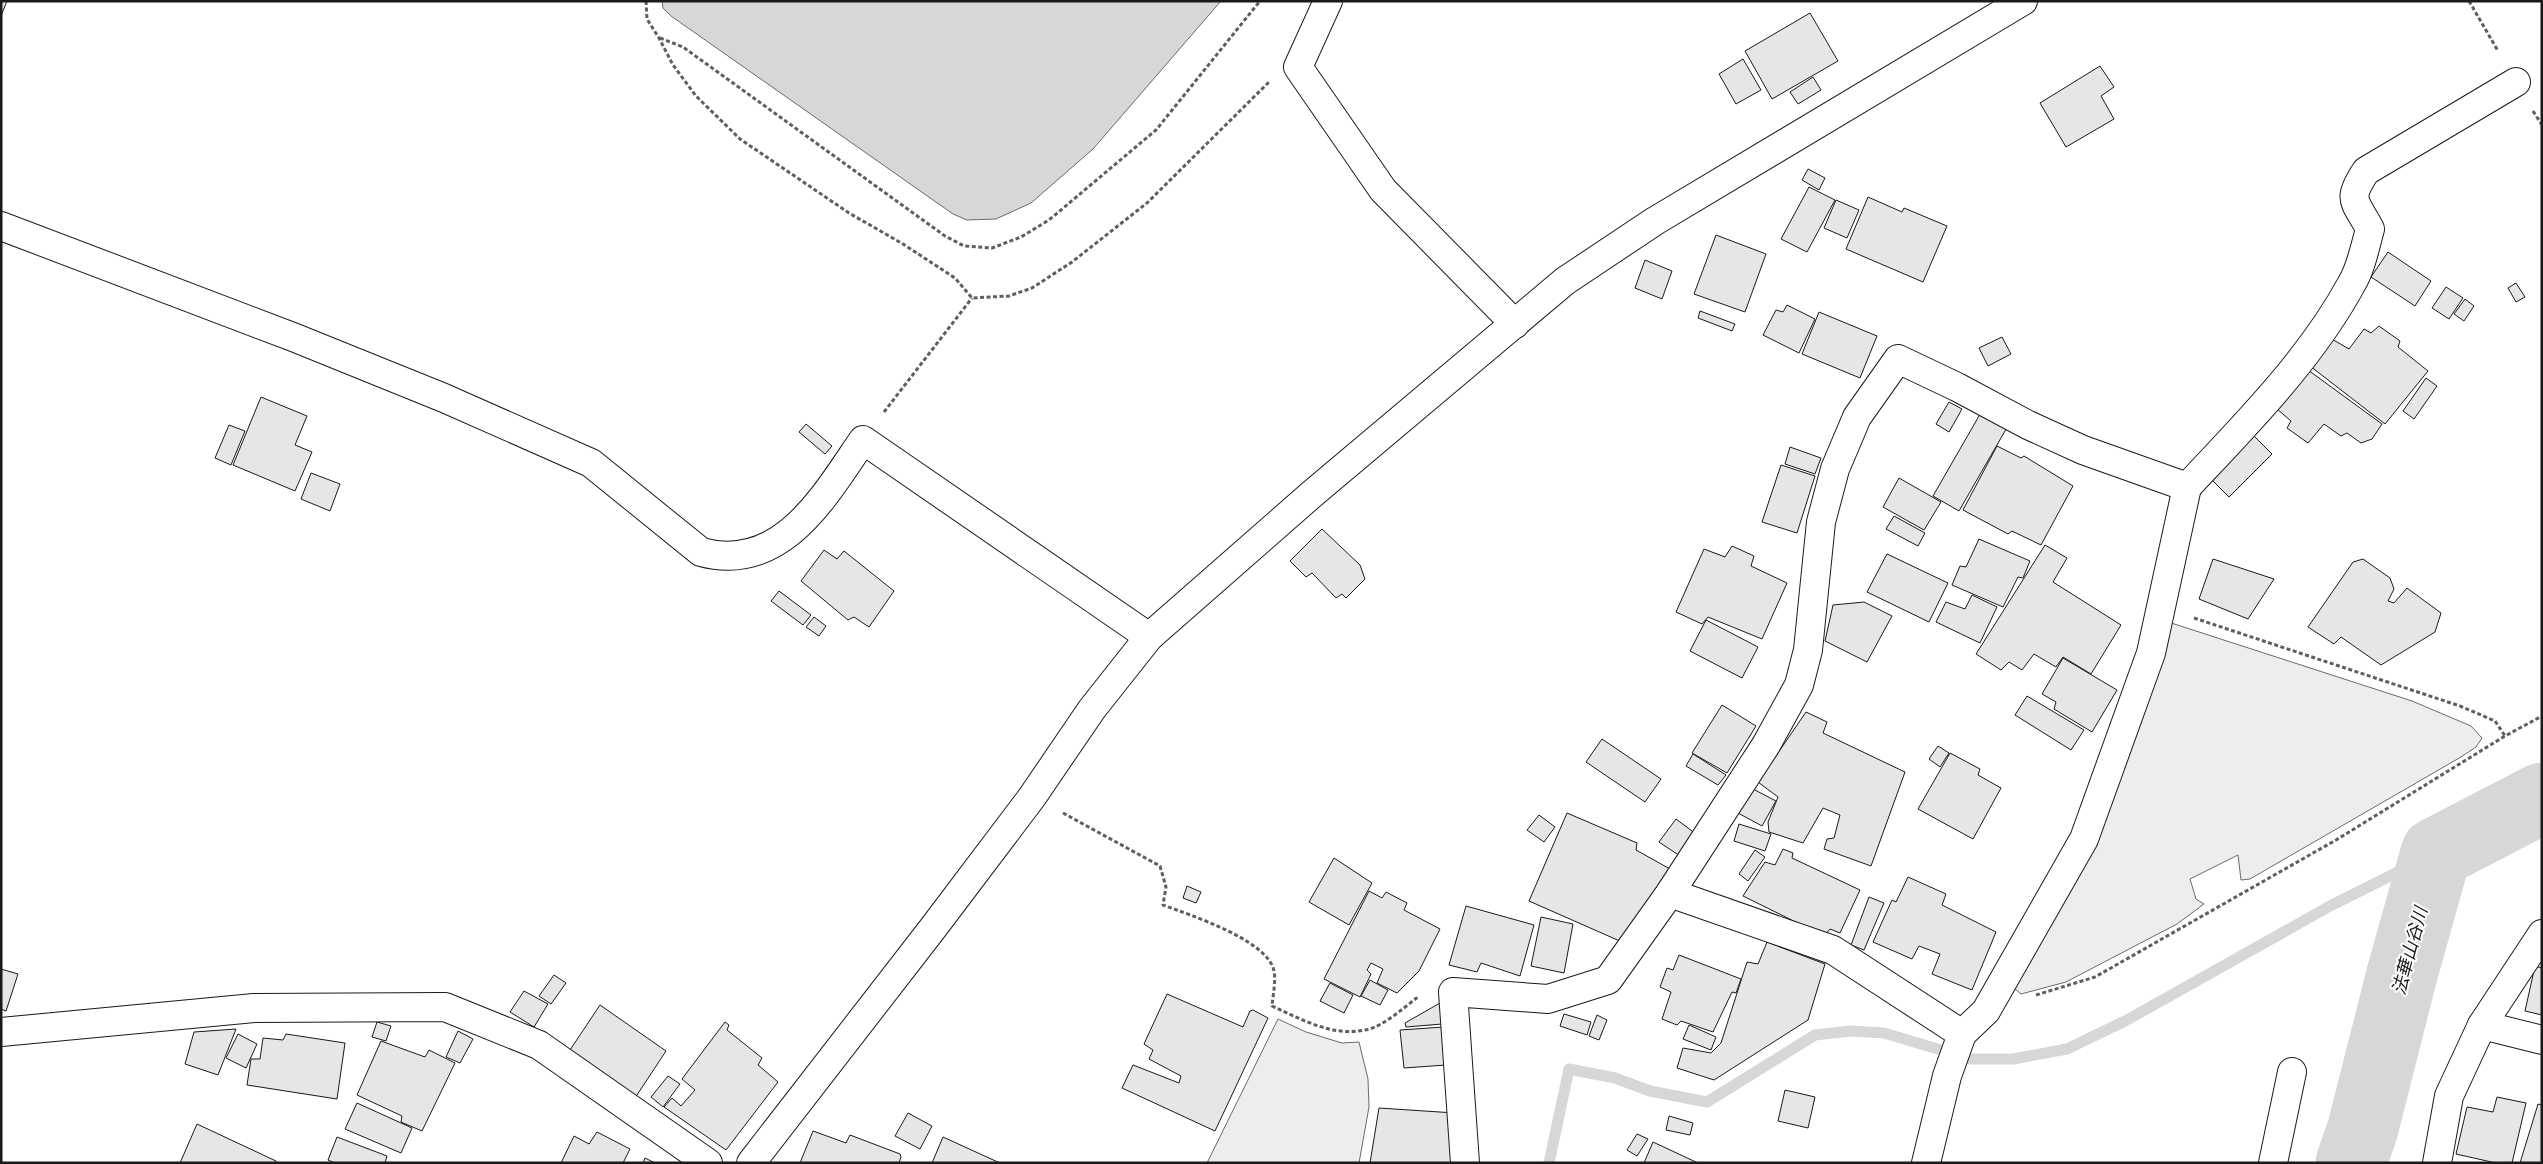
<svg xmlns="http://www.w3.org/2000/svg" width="2543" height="1164" viewBox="0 0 2543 1164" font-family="Cabin,'Noto Sans JP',sans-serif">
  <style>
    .built { fill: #ededed; stroke: #6a6a6a }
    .water { fill: #d7d7d7; stroke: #6a6a6a }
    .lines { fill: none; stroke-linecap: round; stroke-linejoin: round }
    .stream { stroke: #d7d7d7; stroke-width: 11 }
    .river { stroke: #d7d7d7; stroke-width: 71 }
    .building { fill: #e6e6e6; stroke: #1a1a1a }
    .minor-casing { stroke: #1a1a1a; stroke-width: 30 }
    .tertiary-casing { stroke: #1a1a1a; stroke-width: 30 }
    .path { stroke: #5f5f5f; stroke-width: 3; stroke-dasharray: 4 2.5; stroke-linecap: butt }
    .minor { stroke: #fff; stroke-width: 28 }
    .tertiary { stroke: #fff; stroke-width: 28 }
    .labels { text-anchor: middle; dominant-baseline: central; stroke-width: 4; stroke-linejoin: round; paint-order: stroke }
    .water-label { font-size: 18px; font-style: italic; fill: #1a1a1a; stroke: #fff }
  </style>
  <rect width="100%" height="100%" fill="#fff"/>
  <g class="built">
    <path d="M2162 620 2412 701 2471 726 2482 738 2476 747 2461 757 2250 879 2241 880 2238 855 2190 879 2196 899 2204 904 2177 924 2066 982 2021 994 2014 988Z"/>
    <path d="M1278 1019 1306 1032 1342 1043 1359 1042 1368 1079 1369 1107 1359 1163H1207Z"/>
  </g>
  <path class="water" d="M662 1H1221L1093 149 1031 203 996 219 967 220 953 214 671 16 663 8Z"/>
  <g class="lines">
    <path class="stream" d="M1549 1163 1569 1069 1615 1078 1650 1091 1707 1102 1815 1035 1850 1031 1884 1033 1971 1059H2013L2067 1049 2127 1020 2330 906 2436 853"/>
    <path class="river" d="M2351 1163 2363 1128 2402 974 2436 853 2542 798"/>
  </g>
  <g class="building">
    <path d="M1 1H7L1 16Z"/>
    <path d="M1810 13 1838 61 1772 99 1745 51Z"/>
    <path d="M1743 59 1761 90 1736 104 1719 74Z"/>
    <path d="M2100 66 2114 87 2101 96 2114 119 2066 147 2040 103Z"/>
    <path d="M1813 77 1821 90 1798 104 1790 92Z"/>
    <path d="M1808 169 1825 178 1819 190 1802 180Z"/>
    <path d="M1809 187 1835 200 1807 252 1781 239Z"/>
    <path d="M1868 197 1902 212 1904 208 1947 226 1923 282 1846 249Z"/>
    <path d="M1836 200 1859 210 1847 238 1824 228Z"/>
    <path d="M1716 235 1766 254 1745 312 1694 294Z"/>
    <path d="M2388 252 2431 281 2415 306 2371 277Z"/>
    <path d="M1645 260 1672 271 1662 299 1635 288Z"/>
    <path d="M2516 283 2525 297 2516 302 2508 288Z"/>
    <path d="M2446 287 2463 298 2449 319 2432 308Z"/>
    <path d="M2465 299 2474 306 2464 321 2454 314Z"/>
    <path d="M1787 305 1815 319 1799 353 1763 335 1776 310 1783 312Z"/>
    <path d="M1700 311 1735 324 1732 331 1698 318Z"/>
    <path d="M1819 312 1877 336 1860 378 1802 354Z"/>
    <path d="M2379 326 2400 341 2398 347 2428 371 2385 424 2310 366 2330 338 2349 349 2364 329 2371 333Z"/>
    <path d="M2002 337 2011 354 1988 366 1979 348Z"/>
    <path d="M2308 370 2382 424 2372 439 2361 443 2347 433 2341 436 2324 424 2308 443 2287 428 2291 421 2277 409Z"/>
    <path d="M2426 378 2437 386 2414 419 2403 411Z"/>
    <path d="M261 397 307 416 295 445 312 452 295 491 233 465Z"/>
    <path d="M1949 402 1962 409 1949 432 1936 424Z"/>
    <path d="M1983 409 2009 424 1959 511 1933 496Z"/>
    <path d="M806 424 832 446 825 454 799 432Z"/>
    <path d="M229 425 245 431 231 465 215 458Z"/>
    <path d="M2253 435 2272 454 2229 497 2211 479Z"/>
    <path d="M1997 446 2021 458 2024 456 2073 486 2041 545 2012 531 2008 534 1963 510Z"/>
    <path d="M1790 447 1821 458 1815 474 1785 464Z"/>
    <path d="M1781 465 1815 476 1797 533 1762 522Z"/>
    <path d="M311 473 340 484 330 511 301 499Z"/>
    <path d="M1899 478 1941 502 1924 530 1883 507Z"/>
    <path d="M1894 516 1925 533 1918 546 1886 529Z"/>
    <path d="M1322 529 1360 565 1365 579 1346 598 1342 594 1336 598 1312 573 1306 577 1290 561Z"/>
    <path d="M1979 539 2030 561 2023 578 2018 577 2003 607 1952 585 1960 566 1966 567Z"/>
    <path d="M2045 545 2067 558 2053 582 2121 625 2091 674 2063 657 2056 667 2034 654 2022 670 2009 662 2001 670 1976 654Z"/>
    <path d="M1732 546 1754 556 1751 566 1787 583 1762 639 1708 617 1702 624 1676 612 1704 549 1725 557Z"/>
    <path d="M824 550 837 559 844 551 894 591 869 627 854 617 848 620 801 581Z"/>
    <path d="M1887 554 1948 583 1929 622 1867 592Z"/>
    <path d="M2213 559 2274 579 2248 619 2199 599Z"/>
    <path d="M2363 559 2390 578 2394 589 2388 601 2394 603 2407 588 2441 613 2435 632 2381 665 2341 637 2334 644 2308 627 2353 562Z"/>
    <path d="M779 591 811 615 803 625 771 601Z"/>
    <path d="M1972 595 1997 607 1980 643 1936 622 1946 602 1965 609Z"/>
    <path d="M1864 602 1892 616 1867 662 1825 641 1833 605Z"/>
    <path d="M814 617 826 626 819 636 806 627Z"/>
    <path d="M1706 620 1758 647 1742 678 1690 651Z"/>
    <path d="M2063 658 2117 690 2092 732 2054 709 2056 702 2042 694Z"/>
    <path d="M2027 696 2084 730 2071 750 2015 715Z"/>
    <path d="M1722 705 1756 726 1727 773 1692 753Z"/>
    <path d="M1806 712 1827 722 1823 733 1905 772 1871 866 1824 849 1827 839 1834 838 1840 815 1823 808 1803 843 1769 832 1768 822 1778 797 1758 782Z"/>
    <path d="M1602 739 1661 779 1645 802 1586 762Z"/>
    <path d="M1938 746 1949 753 1940 767 1929 759Z"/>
    <path d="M1950 753 1980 769 1978 775 2001 788 1973 839 1918 809Z"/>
    <path d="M1693 754 1726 775 1718 785 1686 766Z"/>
    <path d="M1753 789 1776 801 1762 826 1738 813Z"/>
    <path d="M1567 813 1637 843 1636 850 1670 869 1622 942 1529 901Z"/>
    <path d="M1539 815 1555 827 1544 842 1527 830Z"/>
    <path d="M1676 819 1696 834 1680 856 1659 842Z"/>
    <path d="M1739 824 1771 834 1765 851 1734 841Z"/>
    <path d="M1783 849 1793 853 1792 858 1860 890 1840 933 1830 929 1824 936 1743 896 1765 862 1775 865Z"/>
    <path d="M1755 850 1765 857 1748 881 1739 874Z"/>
    <path d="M1334 858 1372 883 1349 925 1309 902Z"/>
    <path d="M1908 877 1946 894 1942 905 1996 932 1972 990 1932 974 1940 954 1919 946 1912 959 1873 942 1892 900 1896 902Z"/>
    <path d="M1187 886 1201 892 1196 903 1183 898Z"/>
    <path d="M1369 891 1382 898 1386 892 1407 903 1404 910 1440 929 1419 971 1397 993 1377 983 1383 969 1371 963 1367 970 1371 974 1360 997 1324 979Z"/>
    <path d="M1869 897 1884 903 1864 950 1851 945Z"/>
    <path d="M1466 906 1534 925 1520 976 1481 963 1477 972 1449 965Z"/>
    <path d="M1541 917 1573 924 1564 973 1531 966Z"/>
    <path d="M1767 942 1825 964 1808 1020 1714 1080 1677 1068 1683 1048 1711 1053 1721 1043 1747 962 1758 964Z"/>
    <path d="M1679 955 1741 979 1736 993 1732 992 1713 1032 1681 1021 1677 1025 1662 1019 1671 992 1660 987 1667 968 1673 970Z"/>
    <path d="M2535 966 2542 968V1015L2525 1011Z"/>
    <path d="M1 969 18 974 6 1011 1 1009Z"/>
    <path d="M554 975 566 983 551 1004 539 996Z"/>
    <path d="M1370 980 1388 990 1380 1005 1361 996Z"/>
    <path d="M1330 983 1353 995 1344 1013 1320 1001Z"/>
    <path d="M524 991 548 1004 534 1027 510 1012Z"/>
    <path d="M1167 994 1243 1027 1250 1011 1253 1010 1268 1018 1215 1131 1122 1088 1133 1065 1179 1083 1181 1076 1149 1059 1153 1050 1144 1044Z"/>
    <path d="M1440 1003 1442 1024 1406 1027 1405 1023Z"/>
    <path d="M600 1005 666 1051 633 1101 566 1056Z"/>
    <path d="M1564 1014 1591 1022 1587 1035 1560 1026Z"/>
    <path d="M1597 1015 1607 1020 1599 1040 1589 1036Z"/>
    <path d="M377 1022 391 1026 386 1041 372 1037Z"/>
    <path d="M725 1022 729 1025 727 1030 762 1058 758 1065 778 1082 726 1150 664 1107 672 1098 681 1106 695 1090 682 1079Z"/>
    <path d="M1689 1025 1716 1037 1711 1050 1683 1039Z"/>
    <path d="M1444 1027 1446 1065 1404 1068 1400 1030Z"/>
    <path d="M236 1029 218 1075 185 1064 194 1032Z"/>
    <path d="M458 1031 473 1039 460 1063 446 1057Z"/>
    <path d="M238 1034 257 1044 246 1068 226 1058Z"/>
    <path d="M286 1034 345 1043 337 1099 247 1085 251 1059H260L263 1038 283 1040Z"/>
    <path d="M381 1041 425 1057 429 1050 455 1063 422 1131 401 1122 402 1116 357 1095Z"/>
    <path d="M668 1076 680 1084 663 1107 651 1097Z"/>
    <path d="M1785 1090 1815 1097 1808 1128 1778 1121Z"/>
    <path d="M2497 1097 2526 1103 2512 1163H2496L2456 1154 2467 1107 2493 1112Z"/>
    <path d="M357 1103 412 1128 401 1153 345 1129Z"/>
    <path d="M2538 1104 2542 1105V1163H2520Z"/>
    <path d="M1379 1108 1455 1113 1458 1163H1370Z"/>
    <path d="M908 1113 932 1126 920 1149 895 1136Z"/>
    <path d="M1669 1116 1693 1123 1690 1135 1666 1130Z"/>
    <path d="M197 1124 276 1161V1163H180Z"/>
    <path d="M813 1131 846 1143 850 1135 900 1154 901 1157 899 1163H800Z"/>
    <path d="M597 1132 630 1149 623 1163H561L574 1136 589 1144Z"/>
    <path d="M1637 1134 1648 1139 1637 1156 1627 1150Z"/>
    <path d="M337 1137 387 1156 385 1163H335L328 1160Z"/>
    <path d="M943 1137 1000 1163H932Z"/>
    <path d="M1653 1142 1698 1163H1644Z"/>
    <path d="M645 1158 655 1163H643Z"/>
  </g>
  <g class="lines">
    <defs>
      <g id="minor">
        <path d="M1328 1 1298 67 1383 190 1515 324"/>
        <path d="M1 226 293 337 444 398 591 463 701 552C782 574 825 495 863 440L1149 637"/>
        <path d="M2187 487C2246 424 2311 359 2352 283 2361 268 2365 247 2370 229 2355 200 2346 201 2366 171L2516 82"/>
        <path d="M1670 893 1833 950 1962 1034"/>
        <path d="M2482 1025 2542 1040"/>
        <path d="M1 1032 254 1008 445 1007 539 1045 708 1163"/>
        <path d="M1465 1163 1453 992 1548 999 1608 980 1670 893 1766 745 1799 685 1808 650 1821 522 1835 469 1857 417 1898 359 1957 387 2028 425 2083 450 2187 487 2151 653 2084 839 1986 1011 1962 1034 1947 1076 1926 1163"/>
        <path d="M2273 1163 2292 1072"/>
        <path d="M2437 1163 2449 1096 2482 1025 2542 934"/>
      </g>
      <path id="tertiary" d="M751 1163 933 928 1032 797 1092 709 1149 637 1312 494 1565 281 1655 221 2023 1"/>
    </defs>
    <use href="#minor" class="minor-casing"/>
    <use href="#tertiary" class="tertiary-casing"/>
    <g class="path">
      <path d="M646 1 647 19 659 38 673 65 696 96 740 139 849 213 903 244 955 278 972 298 1009 296 1032 288 1072 262 1147 203 1269 82"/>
      <path d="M2469 1 2498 51"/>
      <path d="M660 38 683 47 945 236 964 246 992 248 1021 237 1049 220 1156 130 1260 1"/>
      <path d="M2533 111 2542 125"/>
      <path d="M884 412 972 298"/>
      <path d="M2194 618 2460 706 2495 721 2505 736"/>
      <path d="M1063 813 1160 866 1166 887 1163 905C1190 915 1268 940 1274 971 1276 981 1273 995 1272 1006 1301 1019 1332 1037 1365 1030 1383 1027 1403 1008 1418 997"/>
      <path d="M2036 995 2095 977 2336 840 2505 736 2542 716"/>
    </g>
    <use href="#minor" class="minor"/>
    <use href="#tertiary" class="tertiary"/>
  </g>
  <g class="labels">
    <g class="water-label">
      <text transform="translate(2410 951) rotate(-75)">法華山谷川</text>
    </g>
  </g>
  <rect width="2543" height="1164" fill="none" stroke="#1a1a1a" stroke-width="5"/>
</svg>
